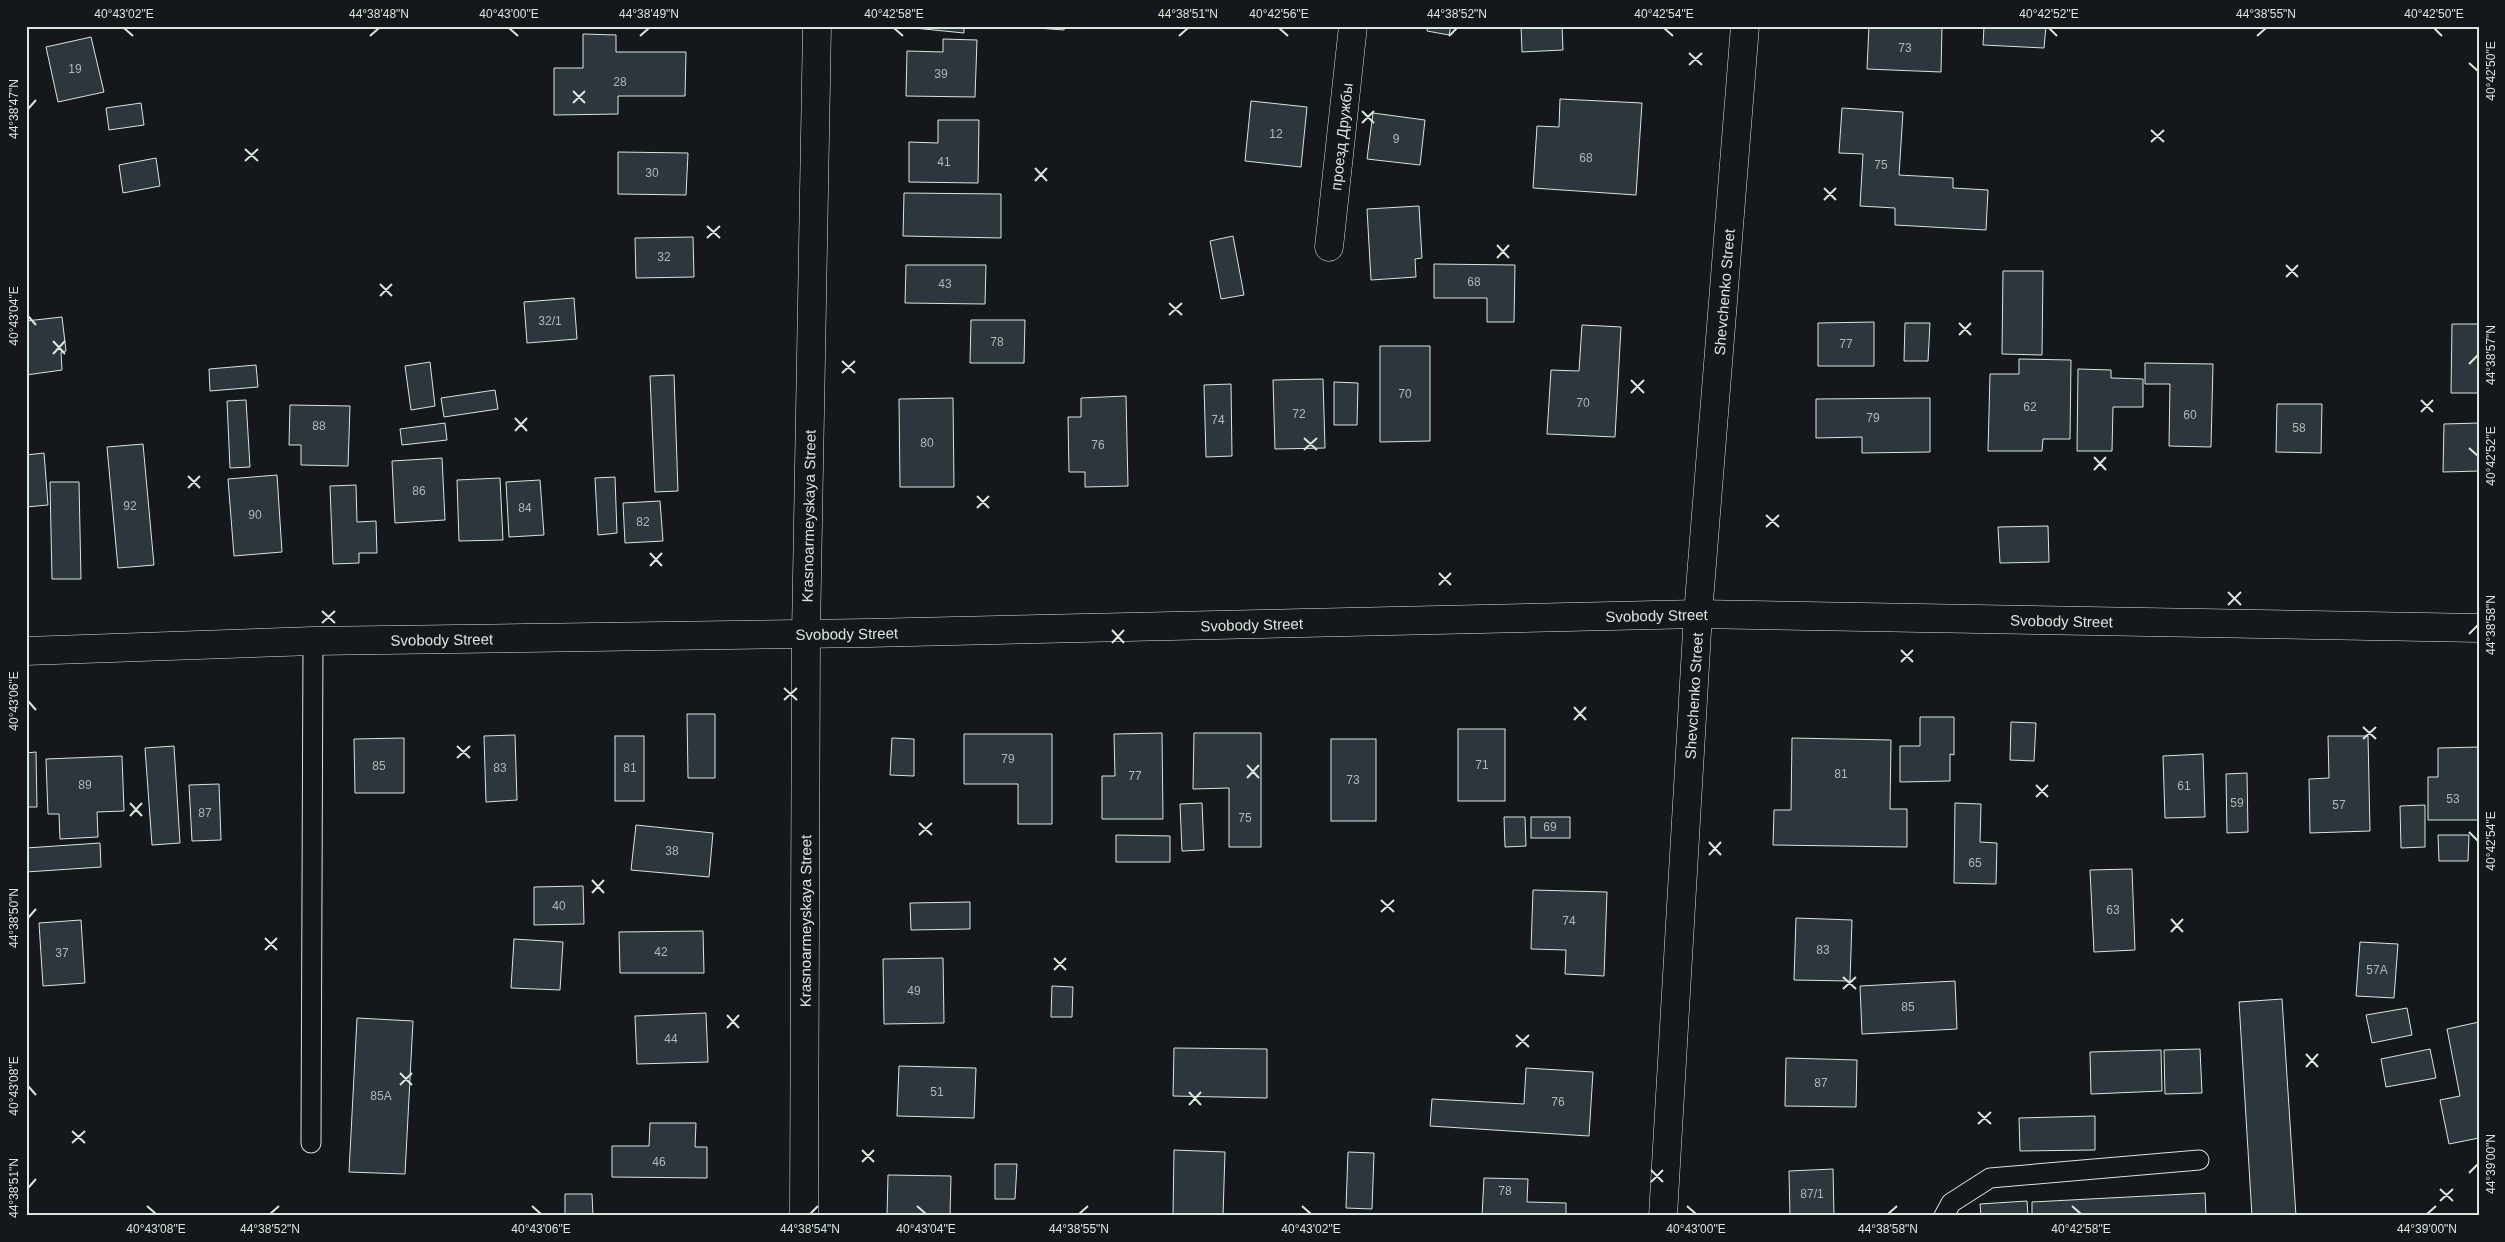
<svg xmlns="http://www.w3.org/2000/svg" width="2505" height="1242" viewBox="0 0 2505 1242" font-family="Arial,sans-serif">
  <style>
    .building { fill: #2c363c; stroke: #d8e6dc }
    .lines { fill: none; stroke-linecap: round; stroke-linejoin: round }
    .service-casing { stroke: #d8e6dc; stroke-width: 21 }
    .minor-casing { stroke: #d8e6dc; stroke-width: 29 }
    .tertiary-casing { stroke: #d8e6dc; stroke-width: 29 }
    .service { stroke: #14181c; stroke-width: 19 }
    .minor { stroke: #14181c; stroke-width: 28 }
    .tertiary { stroke: #14181c; stroke-width: 28 }
    .ticks { fill: none; stroke: #d8e6dc; stroke-width: 2 }
    .labels { text-anchor: middle; dominant-baseline: central; stroke-width: 4; stroke-linejoin: round; paint-order: stroke }
    .number-label { font-size: 12px; fill: #adbab4 }
    .street-label { font-size: 15px; fill: #d8e6dc; stroke: #14181c }
    .neatline { fill: none; stroke: #d8e6dc; stroke-width: 2 }
    .ticks-label { font-size: 12px; text-anchor: middle; fill: #d8e6dc }
  </style>
  <rect width="100%" height="100%" fill="#14181c"/>
  <g class="building">
    <path d="M894 26H964V33Z"/>
    <path d="M1010 26H1065L1064 30Z"/>
    <path d="M1428 26H1451L1449 35 1427 31Z"/>
    <path d="M1521 26H1562L1563 50 1522 52Z"/>
    <path d="M1869 26H1942L1941 72 1867 69Z"/>
    <path d="M1984 26H2046L2044 48 1983 45Z"/>
    <path d="M583 34 616 35V52H686L685 96H618V114L554 115V68H583Z"/>
    <path d="M91 37 104 92 58 102 46 47Z"/>
    <path d="M943 39 977 40 975 97 906 96 907 51 943 52Z"/>
    <path d="M1560 99 1642 103 1636 195 1533 188 1537 126 1559 127Z"/>
    <path d="M1251 101 1307 107 1301 167 1245 161Z"/>
    <path d="M141 103 144 125 109 130 106 108Z"/>
    <path d="M1842 108 1903 112 1899 175 1953 178V188L1988 190 1986 230 1895 225V208L1860 206 1863 154 1839 153Z"/>
    <path d="M1373 113 1425 120 1420 165 1367 159Z"/>
    <path d="M938 120H979L978 183 909 182V142L938 143Z"/>
    <path d="M618 152 688 153 686 195 618 194Z"/>
    <path d="M156 158 160 186 123 193 119 165Z"/>
    <path d="M904 193 1001 194V238L903 236Z"/>
    <path d="M1419 206 1422 258 1415 259 1416 277 1371 280 1367 209Z"/>
    <path d="M1233 236 1244 295 1221 299 1210 241Z"/>
    <path d="M693 237 694 277 636 278 635 238Z"/>
    <path d="M1434 264 1515 265 1514 322H1487V298H1434Z"/>
    <path d="M906 265H986L985 304 905 303Z"/>
    <path d="M2003 271H2043L2042 355 2002 354Z"/>
    <path d="M574 298 577 339 527 343 524 302Z"/>
    <path d="M62 317 66 351 61 352 62 370 26 375V321Z"/>
    <path d="M971 320H1025L1024 363H970Z"/>
    <path d="M1874 322V366H1818V323Z"/>
    <path d="M1905 323H1930L1928 361H1904Z"/>
    <path d="M2452 324H2479V393H2451Z"/>
    <path d="M1582 325 1621 327 1615 437 1547 434 1551 370 1579 371Z"/>
    <path d="M1380 346H1430V441L1380 442Z"/>
    <path d="M2019 359 2071 360 2070 439H2043L2042 451H1988L1990 374H2019Z"/>
    <path d="M430 362 435 406 411 410 405 366Z"/>
    <path d="M2145 363 2213 364 2211 447 2169 446 2170 384H2145Z"/>
    <path d="M256 365 258 387 210 391 209 369Z"/>
    <path d="M2078 369 2111 370V378L2143 379V407H2113L2112 451H2077Z"/>
    <path d="M674 375 678 491 655 492 650 376Z"/>
    <path d="M1323 379 1325 448 1275 449 1273 380Z"/>
    <path d="M1334 382 1358 383 1357 425H1334Z"/>
    <path d="M1231 384 1232 456 1206 457 1204 385Z"/>
    <path d="M495 390 498 409 444 417 441 398Z"/>
    <path d="M1126 396 1128 486 1085 487V472H1069L1068 417H1081V398Z"/>
    <path d="M953 398 954 487H900L899 399Z"/>
    <path d="M1930 398V452L1862 453V437L1816 438V399Z"/>
    <path d="M246 400 250 467 230 468 227 401Z"/>
    <path d="M2277 404H2322L2321 453 2276 452Z"/>
    <path d="M290 405 350 406 348 466 301 465V445H289Z"/>
    <path d="M445 423 447 440 402 445 400 429Z"/>
    <path d="M2479 423V471L2443 472 2444 424Z"/>
    <path d="M143 444 154 565 118 568 107 447Z"/>
    <path d="M44 453 48 505 26 507V455Z"/>
    <path d="M442 458 445 520 395 523 392 461Z"/>
    <path d="M277 475 282 552 234 556 228 479Z"/>
    <path d="M615 477 617 533 598 535 595 478Z"/>
    <path d="M500 478 503 540 459 541 457 480Z"/>
    <path d="M540 480 544 535 509 537 506 482Z"/>
    <path d="M50 482H79L81 579H52Z"/>
    <path d="M356 485 357 522 376 521 377 553H359V563L333 564 330 486Z"/>
    <path d="M660 501 663 541 625 543 623 503Z"/>
    <path d="M2048 526 2049 562 2000 563 1998 527Z"/>
    <path d="M687 714H715V778H688Z"/>
    <path d="M1920 717H1954V755L1950 754V781L1900 782V746H1920Z"/>
    <path d="M2011 722 2036 723 2034 761 2010 760Z"/>
    <rect x="1458" y="729" width="47" height="72"/>
    <path d="M1162 733 1163 819H1102V776H1115L1114 734Z"/>
    <path d="M1194 733H1261V847H1229V788L1193 789Z"/>
    <path d="M964 734H1052V824H1018V784H964Z"/>
    <path d="M515 735 517 800 486 802 484 736Z"/>
    <rect x="615" y="736" width="29" height="65"/>
    <path d="M2328 736H2368L2370 831 2310 833 2309 779 2329 778Z"/>
    <path d="M404 738V793H355L354 739Z"/>
    <path d="M892 738 914 739V776L890 775Z"/>
    <path d="M1792 738 1891 740 1890 809H1907V847L1773 845 1774 810H1791Z"/>
    <rect x="1331" y="739" width="45" height="82"/>
    <path d="M174 746 180 843 152 845 145 748Z"/>
    <path d="M2479 747V820H2428V777H2438V748Z"/>
    <path d="M36 752 37 807H26V753Z"/>
    <path d="M2203 754 2205 817 2165 818 2163 756Z"/>
    <path d="M122 756 124 811 97 812 98 837 60 839 59 814H48L46 759Z"/>
    <path d="M2247 773 2248 832 2227 833 2226 774Z"/>
    <path d="M219 784 221 840 192 841 189 785Z"/>
    <path d="M1202 803 1204 850 1182 851 1180 804Z"/>
    <path d="M1955 803 1981 804 1980 842 1997 843 1996 884 1954 883Z"/>
    <path d="M2425 805V847L2401 848 2400 806Z"/>
    <path d="M1504 817H1525L1526 846 1505 847Z"/>
    <rect x="1531" y="817" width="39" height="21"/>
    <path d="M636 825 713 833 709 877 631 870Z"/>
    <path d="M1116 835 1170 836V862H1116Z"/>
    <path d="M2438 835H2469L2468 861H2439Z"/>
    <path d="M100 843 101 867 26 872V848Z"/>
    <path d="M2132 869 2135 950 2094 952 2090 870Z"/>
    <path d="M583 886 584 924 534 925V887Z"/>
    <path d="M1533 890 1607 892 1604 976 1565 974 1566 950 1531 949Z"/>
    <path d="M970 902V929L911 930 910 903Z"/>
    <path d="M1796 918 1852 920 1850 981 1794 980Z"/>
    <path d="M81 920 85 983 43 986 39 923Z"/>
    <path d="M703 931 704 973H620L619 932Z"/>
    <path d="M514 939 563 942 560 990 511 988Z"/>
    <path d="M2360 942 2398 944 2394 998 2356 996Z"/>
    <path d="M943 958 944 1023 884 1024 883 959Z"/>
    <path d="M1955 981 1957 1029 1862 1034 1860 986Z"/>
    <path d="M1052 986 1073 987 1072 1017H1051Z"/>
    <path d="M2282 999 2296 1216H2252L2239 1002Z"/>
    <path d="M2407 1008 2412 1035 2372 1043 2366 1015Z"/>
    <path d="M706 1013 708 1062 637 1064 635 1016Z"/>
    <path d="M357 1018 413 1021 405 1174 349 1172Z"/>
    <path d="M2479 1022V1138L2449 1144 2440 1100 2460 1096 2447 1029Z"/>
    <path d="M1174 1048 1267 1049V1098L1173 1096Z"/>
    <path d="M2200 1049 2202 1093 2165 1094 2164 1050Z"/>
    <path d="M2430 1049 2436 1078 2386 1087 2381 1059Z"/>
    <path d="M2161 1050 2162 1091 2091 1094 2090 1052Z"/>
    <path d="M1786 1058 1857 1060 1856 1107 1785 1106Z"/>
    <path d="M899 1066 976 1068 974 1118 897 1116Z"/>
    <path d="M1526 1068 1593 1072 1589 1136 1430 1126 1432 1099 1524 1104Z"/>
    <path d="M2095 1116V1150L2020 1151 2019 1118Z"/>
    <path d="M650 1123H696L695 1147H707V1178L612 1177V1146H649Z"/>
    <path d="M1174 1150 1225 1152 1223 1216H1173Z"/>
    <path d="M1348 1152 1374 1153 1372 1209 1346 1208Z"/>
    <path d="M995 1164H1017L1015 1199H995Z"/>
    <path d="M1833 1169 1834 1216H1790L1789 1171Z"/>
    <path d="M888 1175 951 1176 950 1216H887Z"/>
    <path d="M1484 1178 1528 1179 1527 1202 1566 1203V1216H1482Z"/>
    <path d="M2205 1193 2206 1216H2032V1202Z"/>
    <path d="M565 1194H592L593 1216H565Z"/>
    <path d="M2027 1201 2028 1216H1981L1980 1204Z"/>
  </g>
  <g class="lines">
    <defs>
      <g id="service">
        <path d="M311 1143 313 641"/>
        <path d="M1944 1216 1951 1203 1990 1178 2199 1160"/>
      </g>
      <g id="minor">
        <path id="s1" d="M1329 247 1353 26"/>
        <path id="s2" d="M804 1216 806 633 817 26"/>
        <path id="s3" d="M1663 1216 1698 614 1745 26"/>
      </g>
      <g id="tertiary">
        <path id="s4" d="M26 651 313 641 868 633 1698 614 2479 628"/>
      </g>
    </defs>
    <use href="#service" class="service-casing"/>
    <use href="#minor" class="minor-casing"/>
    <use href="#tertiary" class="tertiary-casing"/>
    <use href="#service" class="service"/>
    <use href="#minor" class="minor"/>
    <use href="#tertiary" class="tertiary"/>
  </g>
  <path class="ticks" d="M124 28 133 36M509 28 518 36M894 28 903 36M1279 28 1288 36M1664 28 1673 36M2049 28 2057 36M2434 28 2442 36M370 36 379 28M640 36 649 28M1179 36 1188 28M1449 36 1457 28M2257 36 2266 28M1689 53 1702 65M2469 63 2478 71M1689 65 1702 53M573 91 585 103M573 103 585 91M28 109 36 100M1362 111 1374 123M1362 123 1374 111M2151 130 2164 142M2151 142 2164 130M245 149 258 161M245 161 258 149M1035 168 1047 181M1035 181 1047 168M1824 188 1836 200M1824 200 1836 188M707 226 720 238M707 238 720 226M1497 245 1509 258M1497 258 1509 245M2286 265 2298 277M2286 277 2298 265M380 284 392 296M380 296 392 284M1169 303 1182 315M1169 315 1182 303M28 316 36 325M1959 323 1971 335M1959 335 1971 323M53 341 65 354M53 354 65 341M842 361 855 373M2469 364 2478 355M842 373 855 361M1631 380 1644 393M1631 393 1644 380M2421 400 2433 412M2421 412 2433 400M515 418 527 431M515 431 527 418M1304 438 1317 450M2469 448 2478 456M1304 450 1317 438M2094 457 2106 470M2094 470 2106 457M188 476 200 488M188 488 200 476M977 496 989 508M977 508 989 496M1766 515 1779 527M1766 527 1779 515M650 553 662 566M650 566 662 553M1439 573 1451 585M1439 585 1451 573M2228 592 2241 605M2228 605 2241 592M322 611 335 623M322 623 335 611M1112 630 1124 643M2469 634 2478 625M1112 643 1124 630M1901 650 1913 662M1901 662 1913 650M784 688 797 700M784 700 797 688M28 701 36 710M1574 707 1586 720M1574 720 1586 707M2363 727 2376 739M2363 739 2376 727M457 746 470 758M457 758 470 746M1247 765 1259 778M1247 778 1259 765M2036 785 2048 797M2036 797 2048 785M130 803 142 816M130 816 142 803M919 823 932 835M2469 832 2478 841M919 835 932 823M1709 842 1721 855M1709 855 1721 842M592 880 604 893M592 893 604 880M1381 900 1394 912M1381 912 1394 900M28 918 36 909M2171 919 2183 932M2171 932 2183 919M265 938 277 950M265 950 277 938M1054 958 1066 970M1054 970 1066 958M1843 977 1856 989M1843 989 1856 977M727 1015 739 1028M727 1028 739 1015M1516 1035 1529 1047M1516 1047 1529 1035M2306 1054 2318 1067M2306 1067 2318 1054M400 1073 412 1085M400 1085 412 1073M28 1086 36 1095M1189 1092 1201 1105M1189 1105 1201 1092M1978 1112 1991 1124M1978 1124 1991 1112M72 1131 85 1143M72 1143 85 1131M862 1150 874 1162M862 1162 874 1150M1651 1170 1663 1182M2469 1173 2478 1164M1651 1182 1663 1170M28 1188 36 1179M2440 1189 2453 1201M2440 1201 2453 1189M147 1206 156 1214M532 1206 541 1214M917 1206 926 1214M1302 1206 1311 1214M1687 1206 1696 1214M2072 1206 2081 1214M270 1214 279 1206M810 1214 818 1206M1079 1214 1088 1206M1888 1214 1897 1206M2427 1214 2436 1206"/>
  <g class="labels">
    <g class="number-label">
      <text x="1905" y="48">73</text>
      <text x="75" y="69">19</text>
      <text x="941" y="74">39</text>
      <text x="620" y="82">28</text>
      <text x="1276" y="134">12</text>
      <text x="1396" y="139">9</text>
      <text x="1586" y="158">68</text>
      <text x="944" y="162">41</text>
      <text x="1881" y="165">75</text>
      <text x="652" y="173">30</text>
      <text x="664" y="257">32</text>
      <text x="1474" y="282">68</text>
      <text x="945" y="284">43</text>
      <text x="550" y="321">32/1</text>
      <text x="997" y="342">78</text>
      <text x="1846" y="344">77</text>
      <text x="1405" y="394">70</text>
      <text x="1583" y="403">70</text>
      <text x="2030" y="407">62</text>
      <text x="1299" y="414">72</text>
      <text x="2190" y="415">60</text>
      <text x="1873" y="418">79</text>
      <text x="1218" y="420">74</text>
      <text x="319" y="426">88</text>
      <text x="2299" y="428">58</text>
      <text x="927" y="443">80</text>
      <text x="1098" y="445">76</text>
      <text x="419" y="491">86</text>
      <text x="130" y="506">92</text>
      <text x="525" y="508">84</text>
      <text x="255" y="515">90</text>
      <text x="643" y="522">82</text>
      <text x="1008" y="759">79</text>
      <text x="1482" y="765">71</text>
      <text x="379" y="766">85</text>
      <text x="500" y="768">83</text>
      <text x="630" y="768">81</text>
      <text x="1841" y="774">81</text>
      <text x="1135" y="776">77</text>
      <text x="1353" y="780">73</text>
      <text x="85" y="785">89</text>
      <text x="2184" y="786">61</text>
      <text x="2453" y="799">53</text>
      <text x="2237" y="803">59</text>
      <text x="2339" y="805">57</text>
      <text x="205" y="813">87</text>
      <text x="1245" y="818">75</text>
      <text x="1550" y="827">69</text>
      <text x="672" y="851">38</text>
      <text x="1975" y="863">65</text>
      <text x="559" y="906">40</text>
      <text x="2113" y="910">63</text>
      <text x="1569" y="921">74</text>
      <text x="1823" y="950">83</text>
      <text x="661" y="952">42</text>
      <text x="62" y="953">37</text>
      <text x="2377" y="970">57А</text>
      <text x="914" y="991">49</text>
      <text x="1908" y="1007">85</text>
      <text x="671" y="1039">44</text>
      <text x="1821" y="1083">87</text>
      <text x="937" y="1092">51</text>
      <text x="381" y="1096">85А</text>
      <text x="1558" y="1102">76</text>
      <text x="659" y="1162">46</text>
      <text x="1505" y="1191">78</text>
      <text x="1812" y="1194">87/1</text>
    </g>
    <g class="street-label">
      <text stroke="none"><textPath href="#s1" startOffset="111">проезд Дружбы</textPath></text>
      <text stroke="none"><textPath href="#s3" startOffset="926">Shevchenko Street</textPath></text>
      <text stroke="none"><textPath href="#s2" startOffset="700">Krasnoarmeyskaya Street</textPath></text>
      <text stroke="none"><textPath href="#s4" startOffset="1631">Svobody Street</textPath></text>
      <text stroke="none"><textPath href="#s4" startOffset="2036">Svobody Street</textPath></text>
      <text stroke="none"><textPath href="#s4" startOffset="1226">Svobody Street</textPath></text>
      <text stroke="none"><textPath href="#s4" startOffset="821">Svobody Street</textPath></text>
      <text stroke="none"><textPath href="#s4" startOffset="416">Svobody Street</textPath></text>
      <text stroke="none"><textPath href="#s3" startOffset="521">Shevchenko Street</textPath></text>
      <text stroke="none"><textPath href="#s2" startOffset="295">Krasnoarmeyskaya Street</textPath></text>
    </g>
  </g>
  <rect width="2505" height="1242" fill="none" stroke="#14181c" stroke-width="55"/>
  <rect x="28" y="28" width="2450" height="1186" class="neatline"/>
  <g class="ticks-label">
    <text x="124" y="18">40°43'02"E</text>
    <text x="379" y="18">44°38'48"N</text>
    <text x="509" y="18">40°43'00"E</text>
    <text x="649" y="18">44°38'49"N</text>
    <text x="894" y="18">40°42'58"E</text>
    <text x="1188" y="18">44°38'51"N</text>
    <text x="1279" y="18">40°42'56"E</text>
    <text x="1457" y="18">44°38'52"N</text>
    <text x="1664" y="18">40°42'54"E</text>
    <text x="2049" y="18">40°42'52"E</text>
    <text x="2266" y="18">44°38'55"N</text>
    <text x="2434" y="18">40°42'50"E</text>
    <text transform="translate(2491 71) rotate(-90)" y="4">40°42'50"E</text>
    <text transform="translate(14 109) rotate(-90)" y="4">44°38'47"N</text>
    <text transform="translate(14 316) rotate(-90)" y="4">40°43'04"E</text>
    <text transform="translate(2491 355) rotate(-90)" y="4">44°38'57"N</text>
    <text transform="translate(2491 456) rotate(-90)" y="4">40°42'52"E</text>
    <text transform="translate(2491 625) rotate(-90)" y="4">44°38'58"N</text>
    <text transform="translate(14 701) rotate(-90)" y="4">40°43'06"E</text>
    <text transform="translate(2491 841) rotate(-90)" y="4">40°42'54"E</text>
    <text transform="translate(14 918) rotate(-90)" y="4">44°38'50"N</text>
    <text transform="translate(14 1086) rotate(-90)" y="4">40°43'08"E</text>
    <text transform="translate(2491 1164) rotate(-90)" y="4">44°39'00"N</text>
    <text transform="translate(14 1188) rotate(-90)" y="4">44°38'51"N</text>
    <text x="156" y="1233">40°43'08"E</text>
    <text x="270" y="1233">44°38'52"N</text>
    <text x="541" y="1233">40°43'06"E</text>
    <text x="810" y="1233">44°38'54"N</text>
    <text x="926" y="1233">40°43'04"E</text>
    <text x="1079" y="1233">44°38'55"N</text>
    <text x="1311" y="1233">40°43'02"E</text>
    <text x="1696" y="1233">40°43'00"E</text>
    <text x="1888" y="1233">44°38'58"N</text>
    <text x="2081" y="1233">40°42'58"E</text>
    <text x="2427" y="1233">44°39'00"N</text>
  </g>
</svg>
